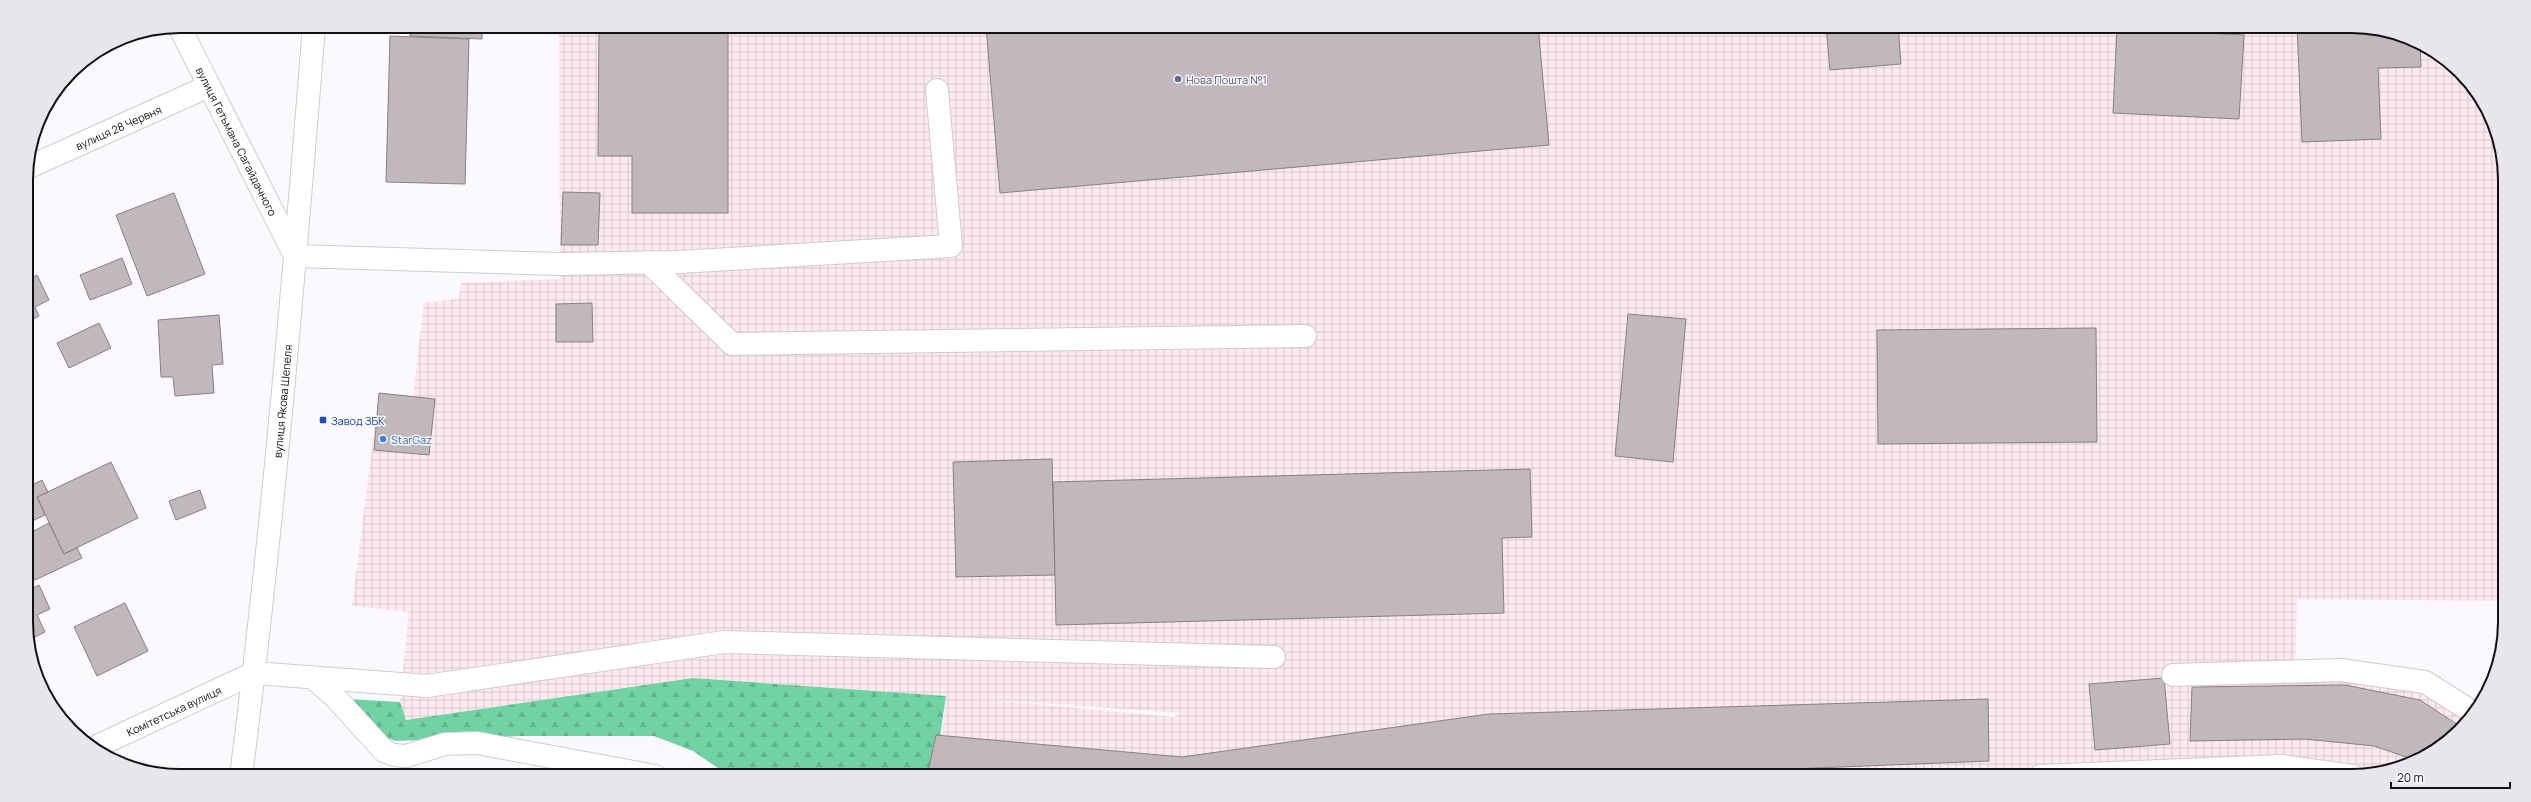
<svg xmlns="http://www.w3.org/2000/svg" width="2531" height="802" viewBox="0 0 2531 802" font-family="Manrope,sans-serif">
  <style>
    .industrial { fill: url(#industrial-grid); fill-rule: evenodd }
    .forest { fill: url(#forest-firs) }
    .building { fill: #c0b8bc; stroke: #877f83 }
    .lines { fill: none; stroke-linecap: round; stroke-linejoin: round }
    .minor-casing { stroke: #cfcbd3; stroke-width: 24 }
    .minor { stroke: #fff; stroke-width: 22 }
    .service-dot { fill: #5c6f8a; stroke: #fbf8fe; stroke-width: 1.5 }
    .transit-dot { fill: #1a4fb4; stroke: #fbf8fe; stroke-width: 1.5 }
    .shop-dot { fill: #3f7fe0; stroke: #fbf8fe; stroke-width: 1.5 }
    .labels { text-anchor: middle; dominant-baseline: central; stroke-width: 3; stroke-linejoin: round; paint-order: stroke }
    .service-label { font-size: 11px; fill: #4e5e75; stroke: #fbf8fe; text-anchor: start }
    .street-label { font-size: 11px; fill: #111012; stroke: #fbf8fe }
    .transit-label { font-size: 11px; fill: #164399; stroke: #fbf8fe; text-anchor: start }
    .shop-label { font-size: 11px; fill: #366cbe; stroke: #fbf8fe; text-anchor: start }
    .rim { fill: none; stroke: #111012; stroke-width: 2 }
  </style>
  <defs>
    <pattern id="industrial-grid" width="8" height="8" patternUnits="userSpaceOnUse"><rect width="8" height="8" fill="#feeaf1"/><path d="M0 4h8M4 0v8" fill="none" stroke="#d9c8ce"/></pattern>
    <pattern id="forest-firs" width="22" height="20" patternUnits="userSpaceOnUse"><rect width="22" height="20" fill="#71d2a3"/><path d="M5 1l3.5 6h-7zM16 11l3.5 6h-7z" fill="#61b38b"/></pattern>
  </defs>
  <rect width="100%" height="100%" fill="#fbf8fe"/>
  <path class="industrial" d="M559 26H2351L2391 31 2428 47 2467 78 2489 112 2502 150 2505 601 2297 599 2295 671 2425 682 2474 713 2445 744 2401 768 2361 776H938L946 696 693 678 406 720 400 702 409 612 352 606 379 393 413 396 424 303 459 299 461 283 560 279ZM980 699 1180 713V714L1173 717Z"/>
  <path class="forest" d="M693 678 946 696 934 776H725L718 768 693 751 654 736H521L396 741 383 737 349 699 400 702 406 720Z"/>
  <g class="building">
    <path d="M410 26H482V39L410 36Z"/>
    <path d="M599 26H728V213H632V156H598Z"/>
    <path d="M986 26H1538L1549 145 1000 193Z"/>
    <path d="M1826 26H1898L1901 64 1830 70Z"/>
    <path d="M2297 26H2351L2391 31 2420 43 2421 67 2378 68 2381 139 2302 142Z"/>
    <path d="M2117 28 2244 35 2239 119 2113 113Z"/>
    <path d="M390 36 469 39 465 184 386 182Z"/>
    <path d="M563 192 600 193 598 245H561Z"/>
    <path d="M174 193 205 274 147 296 116 215Z"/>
    <path d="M122 258 132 284 90 300 80 275Z"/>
    <path d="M37 275 49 300 35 307 39 316 27 322V280Z"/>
    <path d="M592 303 593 342H556V304Z"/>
    <path d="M1628 314 1686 319 1673 462 1615 456Z"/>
    <path d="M219 315 223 364 212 365 214 393 175 396 173 377H161L158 320Z"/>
    <path d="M99 323 111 348 69 368 57 343Z"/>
    <path d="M2096 328 2097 442 1878 444 1877 330Z"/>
    <path d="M379 393 435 399 429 455 374 450Z"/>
    <path d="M1052 459 1055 575 956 577 953 462Z"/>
    <path d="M111 462 138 518 64 554 37 497Z"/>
    <path d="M1530 469 1532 537 1502 538 1504 613 1056 625 1053 482Z"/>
    <path d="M42 480 48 492 37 497 45 515 28 523V487Z"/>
    <path d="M200 490 206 508 176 520 169 501Z"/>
    <path d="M49 523 64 554 77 548 82 558 35 580 28 567V534Z"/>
    <path d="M39 585 50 609 37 615 45 632 29 640V590Z"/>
    <path d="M125 603 148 651 97 676 74 627Z"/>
    <path d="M2164 678 2170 744 2095 750 2089 684Z"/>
    <path d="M2345 685 2420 700 2461 727 2445 744 2415 760 2374 746 2305 739 2190 741 2192 687Z"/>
    <path d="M1988 699 1989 761 1617 776H927L936 735 1182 757 1489 714Z"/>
  </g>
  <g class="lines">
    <defs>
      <g id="minor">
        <path id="s1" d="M179 26 295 256 560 264 679 262 951 246 937 90"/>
        <path id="s2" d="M27 168 209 86"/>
        <path d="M648 262 732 344 1305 336"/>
        <path d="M2173 675 2341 670 2425 682 2474 713"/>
        <path d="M312 677 335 697 384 751 394 755 406 756 445 744 477 743 655 776"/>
        <path id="s3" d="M93 748 254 673 427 686 724 642 1274 657"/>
        <path id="s4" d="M241 776C273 527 294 276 314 26"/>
        <path d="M2040 776 2281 766 2353 776"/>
      </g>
    </defs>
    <use href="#minor" class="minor-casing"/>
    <use href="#minor" class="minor"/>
  </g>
  <circle class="service-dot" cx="1178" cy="79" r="4"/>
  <rect class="transit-dot" x="319" y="416" width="8" height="8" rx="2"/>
  <circle class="shop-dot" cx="383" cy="439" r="4"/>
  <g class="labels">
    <g class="service-label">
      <text x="1186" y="79">Нова Пошта №1</text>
    </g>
    <g class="street-label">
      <text stroke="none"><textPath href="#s2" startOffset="100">вулиця 28 Червня</textPath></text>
      <text stroke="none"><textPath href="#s1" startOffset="129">вулиця Гетьмана Сагайдачного</textPath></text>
      <text stroke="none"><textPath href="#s4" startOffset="377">вулиця Якова Шепеля</textPath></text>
      <text stroke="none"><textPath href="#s3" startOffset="89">Комітетська вулиця</textPath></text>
    </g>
    <g class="transit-label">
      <text x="331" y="420">Завод ЗБК</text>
    </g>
    <g class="shop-label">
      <text x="391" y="439">StarGaz</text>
    </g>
  </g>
  <path d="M0 0H2531V802H0ZM180 33H2351A147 147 0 0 1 2498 180V622A147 147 0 0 1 2351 769H180A147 147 0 0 1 33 622V180A147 147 0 0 1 180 33Z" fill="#e8e5eb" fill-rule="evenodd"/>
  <path class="rim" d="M180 33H2351A147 147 0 0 1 2498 180V622A147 147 0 0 1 2351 769H180A147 147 0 0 1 33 622V180A147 147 0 0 1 180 33Z"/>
  <path d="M2391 782v6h119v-6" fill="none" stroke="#111012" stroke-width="2"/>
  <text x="2397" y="782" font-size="12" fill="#111012" stroke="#fbf8fe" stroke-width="3" paint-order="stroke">20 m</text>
</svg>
